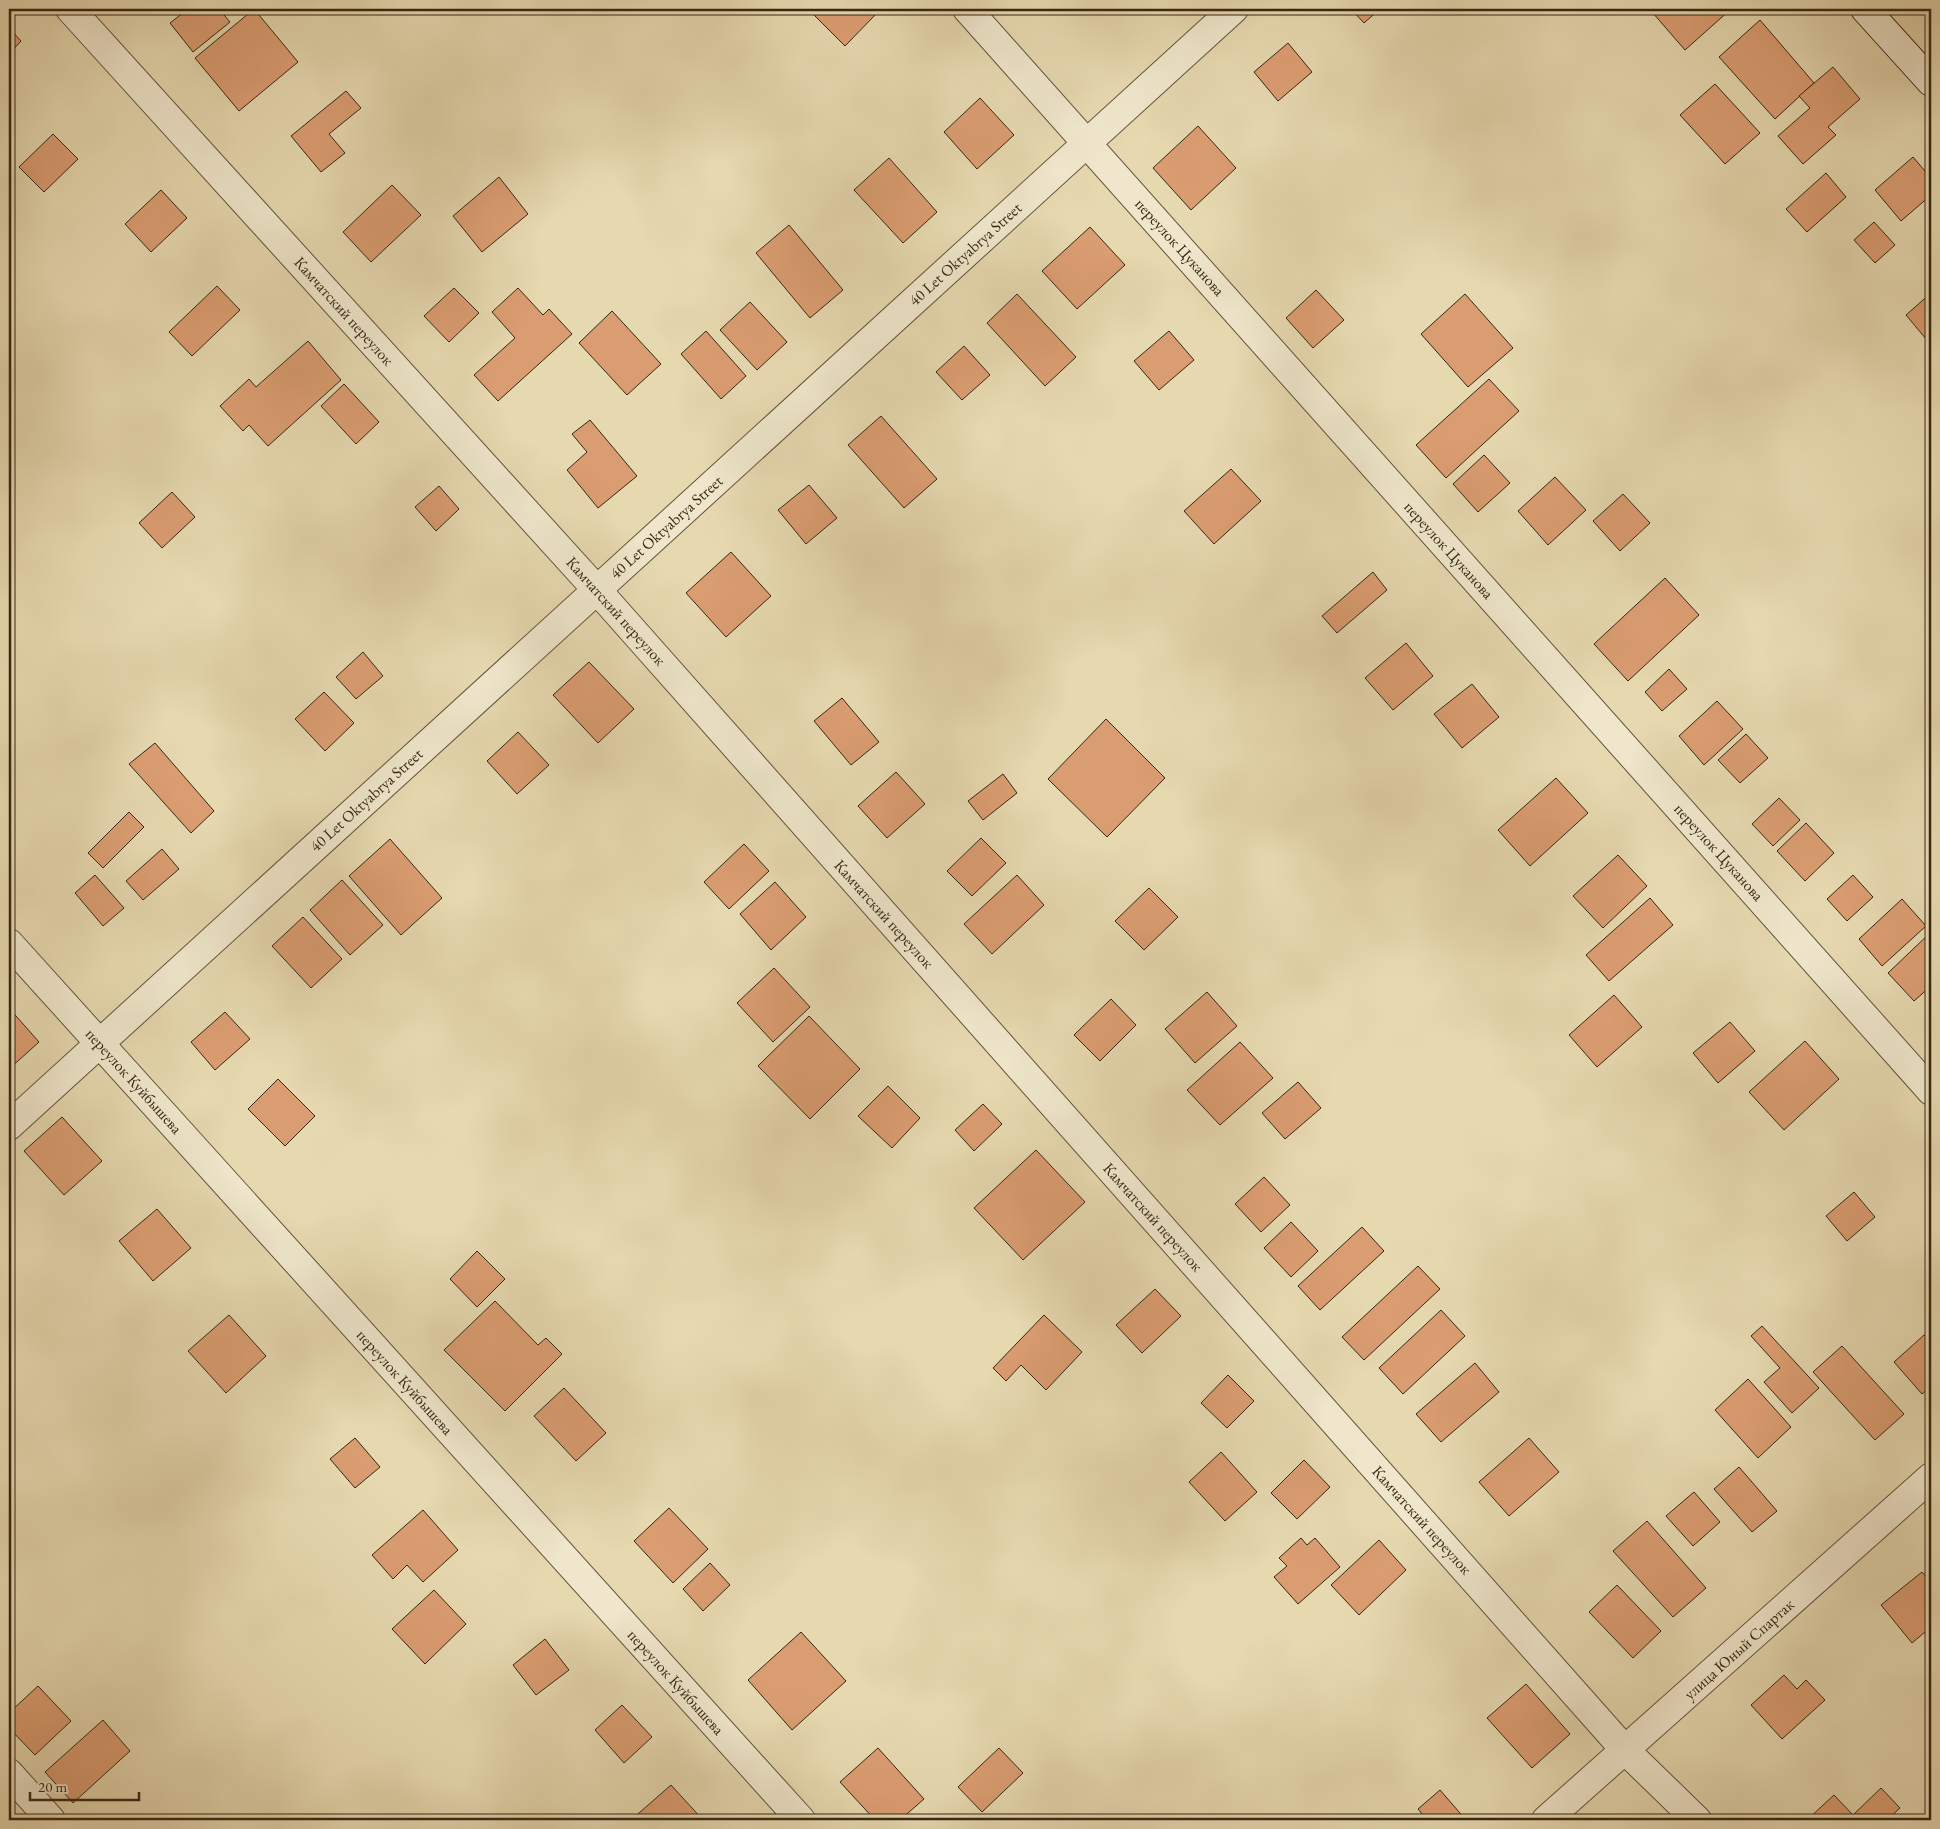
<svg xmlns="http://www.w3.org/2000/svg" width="1940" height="1829" viewBox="0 0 1940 1829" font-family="'EB Garamond',serif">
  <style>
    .building { fill: #da9d71; stroke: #362713 }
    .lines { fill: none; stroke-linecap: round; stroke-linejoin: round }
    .street-casing { stroke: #62533a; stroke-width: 30 }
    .secondary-casing { stroke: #362713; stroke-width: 30 }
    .street { stroke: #efe6cb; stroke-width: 28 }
    .secondary { stroke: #efe6cb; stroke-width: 28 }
    .labels { text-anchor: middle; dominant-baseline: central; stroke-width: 4; stroke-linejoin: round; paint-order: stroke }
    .street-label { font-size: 16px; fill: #362713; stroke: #efe6cb }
  </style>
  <rect width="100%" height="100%" fill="#e6d8af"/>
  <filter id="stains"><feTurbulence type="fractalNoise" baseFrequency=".004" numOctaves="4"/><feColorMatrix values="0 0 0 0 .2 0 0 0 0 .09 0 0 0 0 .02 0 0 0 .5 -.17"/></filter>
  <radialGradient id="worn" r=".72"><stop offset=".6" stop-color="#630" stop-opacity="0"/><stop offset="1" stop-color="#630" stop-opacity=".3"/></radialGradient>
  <g class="building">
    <path d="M188 9H219L230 22 193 52 170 23Z"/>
    <path d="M254 9 298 62 239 111 195 58Z"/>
    <path d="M808 9H875L878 12 845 46Z"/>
    <path d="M1351 9H1380L1364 23Z"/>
    <path d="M1656 9H1731L1685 50 1652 12Z"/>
    <path d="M1760 20 1814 83 1775 119 1719 57Z"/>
    <path d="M9 28 21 41 9 54Z"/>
    <path d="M1288 43 1312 72 1278 101 1254 72Z"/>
    <path d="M1833 67 1860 99 1828 127 1836 135 1803 164 1778 136 1810 108 1799 96Z"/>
    <path d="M1715 84 1760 133 1725 164 1680 115Z"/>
    <path d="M346 91 361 108 329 134 345 153 321 172 291 136Z"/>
    <path d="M980 98 1014 135 977 169 944 132Z"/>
    <path d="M1198 126 1236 168 1191 210 1153 168Z"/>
    <path d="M53 134 78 159 44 192 19 167Z"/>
    <path d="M1913 157 1931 178V195L1901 221 1875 190Z"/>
    <path d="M889 158 937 212 903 243 854 190Z"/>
    <path d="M1826 173 1846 197 1807 232 1786 209Z"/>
    <path d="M499 177 528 214 482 252 453 216Z"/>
    <path d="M392 185 421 215 371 262 343 232Z"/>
    <path d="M161 190 187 218 151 252 125 224Z"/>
    <path d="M1874 222 1895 245 1875 263 1854 240Z"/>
    <path d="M789 225 843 290 810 318 756 253Z"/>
    <path d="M1090 227 1125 265 1077 309 1042 271Z"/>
    <path d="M217 286 240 310 192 356 169 332Z"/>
    <path d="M454 288 479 313 449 342 424 316Z"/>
    <path d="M518 288 543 315 549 309 572 334 498 401 474 375 515 338 492 312Z"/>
    <path d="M1316 290 1344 320 1313 348 1286 318Z"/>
    <path d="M1931 293V345L1906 315Z"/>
    <path d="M1017 294 1076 357 1045 386 987 323Z"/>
    <path d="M1465 294 1513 348 1468 387 1421 334Z"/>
    <path d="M750 302 787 342 757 370 720 330Z"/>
    <path d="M612 311 661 364 627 395 579 343Z"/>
    <path d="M706 331 746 376 721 399 681 354Z"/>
    <path d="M1169 331 1194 360 1159 390 1134 361Z"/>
    <path d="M308 341 341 380 268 446 249 425 243 431 220 406 249 379 256 387Z"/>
    <path d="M964 346 990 375 962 400 936 372Z"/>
    <path d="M1489 379 1519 411 1446 478 1416 445Z"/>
    <path d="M344 384 379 422 356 444 321 406Z"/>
    <path d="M881 416 937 479 904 508 848 445Z"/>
    <path d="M590 420 637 476 598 508 567 470 587 452 572 434Z"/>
    <path d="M1484 455 1510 483 1478 512 1453 484Z"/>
    <path d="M1231 469 1261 501 1214 544 1184 511Z"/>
    <path d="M1555 477 1586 510 1548 545 1518 511Z"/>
    <path d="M809 485 837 518 806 544 778 510Z"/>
    <path d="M439 486 459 509 436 531 415 507Z"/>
    <path d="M172 492 195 517 162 548 139 523Z"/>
    <path d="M1623 494 1650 523 1620 551 1593 521Z"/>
    <path d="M731 552 771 596 726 637 686 593Z"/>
    <path d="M1373 572 1387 590 1337 633 1322 616Z"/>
    <path d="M1665 578 1699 615 1628 681 1594 644Z"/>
    <path d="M1406 643 1433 676 1393 710 1365 678Z"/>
    <path d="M363 652 383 676 356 699 336 677Z"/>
    <path d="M589 662 634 709 598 743 553 695Z"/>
    <path d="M1669 669 1687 689 1662 711 1645 692Z"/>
    <path d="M1472 684 1499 717 1462 748 1434 714Z"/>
    <path d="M324 692 354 723 325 751 295 719Z"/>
    <path d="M842 698 879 742 851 765 814 721Z"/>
    <path d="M1717 701 1743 729 1704 765 1679 736Z"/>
    <path d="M1106 719 1165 778 1107 837 1048 779Z"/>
    <path d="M518 732 549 765 517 794 487 761Z"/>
    <path d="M1746 734 1768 758 1740 783 1718 760Z"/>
    <path d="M155 743 214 811 191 833 129 764Z"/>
    <path d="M896 772 925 804 887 838 858 806Z"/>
    <path d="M1003 774 1017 793 983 820 968 801Z"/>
    <path d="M1556 778 1588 813 1530 866 1498 830Z"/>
    <path d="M1779 798 1800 820 1773 846 1752 824Z"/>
    <path d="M129 812 144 827 103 868 88 853Z"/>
    <path d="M1806 823 1834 853 1805 881 1777 851Z"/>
    <path d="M981 838 1006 863 972 896 947 871Z"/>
    <path d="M390 839 442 898 401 935 349 876Z"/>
    <path d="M744 844 769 871 729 909 704 882Z"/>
    <path d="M162 849 179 869 143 900 126 881Z"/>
    <path d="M1618 855 1647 886 1603 928 1573 896Z"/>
    <path d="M95 875 124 908 103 926 75 893Z"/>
    <path d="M1017 875 1044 905 992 954 964 924Z"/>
    <path d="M1853 875 1873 897 1847 921 1827 899Z"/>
    <path d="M342 880 383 925 350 955 310 910Z"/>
    <path d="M775 882 806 917 771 950 740 914Z"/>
    <path d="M1149 888 1178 917 1144 950 1115 921Z"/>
    <path d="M1650 898 1673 925 1609 981 1586 955Z"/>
    <path d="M1902 899 1926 926 1882 966 1859 939Z"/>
    <path d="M303 917 342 959 311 988 272 946Z"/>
    <path d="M1931 932V986L1914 1001 1888 973Z"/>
    <path d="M774 968 810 1007 773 1042 737 1003Z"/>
    <path d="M1207 992 1237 1026 1195 1063 1165 1029Z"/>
    <path d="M1614 995 1642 1027 1597 1067 1569 1035Z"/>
    <path d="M1111 999 1136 1025 1100 1061 1074 1035Z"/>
    <path d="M9 1008 39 1042 9 1069Z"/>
    <path d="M225 1012 250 1039 215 1070 191 1042Z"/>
    <path d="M809 1016 860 1069 810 1119 758 1066Z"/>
    <path d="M1730 1022 1755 1051 1718 1083 1693 1053Z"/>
    <path d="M1805 1041 1839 1079 1784 1130 1749 1092Z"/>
    <path d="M1240 1042 1273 1078 1220 1125 1187 1090Z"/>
    <path d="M278 1079 315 1116 285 1146 248 1109Z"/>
    <path d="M1298 1082 1321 1108 1285 1139 1262 1113Z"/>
    <path d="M888 1086 920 1118 892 1148 858 1116Z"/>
    <path d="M983 1104 1002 1124 974 1151 955 1130Z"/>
    <path d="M62 1117 102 1161 64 1195 24 1151Z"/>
    <path d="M1036 1150 1085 1202 1023 1260 974 1208Z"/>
    <path d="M1264 1177 1290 1205 1261 1232 1235 1204Z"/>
    <path d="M1854 1192 1875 1217 1847 1241 1826 1216Z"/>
    <path d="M157 1209 191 1248 153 1281 119 1241Z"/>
    <path d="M1291 1222 1318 1251 1291 1277 1264 1248Z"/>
    <path d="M1362 1227 1384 1251 1320 1310 1298 1286Z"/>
    <path d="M477 1251 505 1279 477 1307 450 1279Z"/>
    <path d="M1418 1266 1440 1289 1364 1360 1342 1337Z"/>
    <path d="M1155 1289 1181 1316 1142 1353 1116 1325Z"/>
    <path d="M495 1301 538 1345 546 1338 562 1354 505 1411 444 1350Z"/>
    <path d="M1441 1310 1465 1336 1403 1394 1379 1368Z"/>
    <path d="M229 1315 266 1356 226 1393 188 1351Z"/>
    <path d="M1044 1315 1082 1352 1046 1390 1021 1365 1006 1381 993 1368Z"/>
    <path d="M1762 1326 1819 1388 1792 1413 1764 1382 1780 1368 1751 1336Z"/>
    <path d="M1924 1335 1931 1343V1386L1922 1394 1894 1362Z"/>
    <path d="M1842 1346 1904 1414 1875 1440 1813 1372Z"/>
    <path d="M1475 1363 1499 1392 1441 1442 1416 1414Z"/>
    <path d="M1228 1375 1254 1401 1227 1428 1201 1403Z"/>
    <path d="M1748 1379 1791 1427 1758 1458 1715 1410Z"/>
    <path d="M564 1388 606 1433 576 1461 534 1416Z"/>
    <path d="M355 1438 380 1467 355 1488 330 1459Z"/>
    <path d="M1529 1438 1559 1472 1509 1516 1479 1482Z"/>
    <path d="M1221 1452 1257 1492 1225 1521 1189 1482Z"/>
    <path d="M1304 1460 1330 1487 1297 1519 1271 1493Z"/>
    <path d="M1739 1467 1777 1511 1752 1532 1714 1489Z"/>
    <path d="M1694 1492 1720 1522 1693 1546 1666 1516Z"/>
    <path d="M669 1508 708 1549 673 1583 634 1541Z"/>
    <path d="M423 1510 458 1550 423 1582 407 1565 393 1579 372 1555Z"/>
    <path d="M1647 1521 1706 1588 1673 1617 1613 1551Z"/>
    <path d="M1301 1538 1307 1545 1315 1538 1340 1567 1298 1604 1274 1577 1287 1566 1279 1558Z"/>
    <path d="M1379 1540 1406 1570 1359 1615 1331 1585Z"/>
    <path d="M710 1563 730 1585 703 1611 683 1589Z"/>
    <path d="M1922 1572 1931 1583V1627L1912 1643 1881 1605Z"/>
    <path d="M1617 1585 1661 1631 1633 1658 1589 1612Z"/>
    <path d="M434 1590 466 1624 425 1664 392 1629Z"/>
    <path d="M801 1632 846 1681 792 1730 748 1680Z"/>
    <path d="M545 1639 569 1670 536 1695 513 1665Z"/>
    <path d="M1784 1675 1797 1689 1806 1680 1825 1700 1782 1739 1751 1705Z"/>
    <path d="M1526 1684 1570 1734 1532 1768 1487 1718Z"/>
    <path d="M38 1686 71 1721 35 1755 9 1728V1713Z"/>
    <path d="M622 1705 652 1737 624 1763 595 1730Z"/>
    <path d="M103 1720 130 1751 73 1803 45 1772Z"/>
    <path d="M878 1748 924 1799 900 1820H875L840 1782Z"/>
    <path d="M999 1748 1023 1773 982 1812 958 1787Z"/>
    <path d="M671 1785 703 1820H631Z"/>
    <path d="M1881 1788 1900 1808 1887 1820H1807L1834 1795 1853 1815Z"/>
    <path d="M1440 1790 1466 1820H1427L1418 1809Z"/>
  </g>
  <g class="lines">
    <defs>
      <g id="street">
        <path d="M70 9 597 590 1625 1750 1697 1820"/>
        <path d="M967 9 1931 1091"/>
        <path d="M9 943 801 1820"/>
        <path d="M9 1126 1234 9"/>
        <path d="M9 1773 51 1820"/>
        <path d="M1546 1820 1931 1477"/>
      </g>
      <path id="secondary" d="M1865 9 1931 82"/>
    </defs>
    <use href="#street" class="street-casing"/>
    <use href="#secondary" class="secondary-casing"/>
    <use href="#street" class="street"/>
    <use href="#secondary" class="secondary"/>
  </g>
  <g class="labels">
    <g class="street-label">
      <text transform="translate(1180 247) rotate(48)">переулок Цуканова</text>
      <text transform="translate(965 254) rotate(-42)">40 Let Oktyabrya Street</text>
      <text transform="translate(344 311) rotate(48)">Камчатский переулок</text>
      <text transform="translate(666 527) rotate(-42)">40 Let Oktyabrya Street</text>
      <text transform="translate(1449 550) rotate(48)">переулок Цуканова</text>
      <text transform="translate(616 611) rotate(48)">Камчатский переулок</text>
      <text transform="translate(366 800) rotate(-42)">40 Let Oktyabrya Street</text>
      <text transform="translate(1719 852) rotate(48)">переулок Цуканова</text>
      <text transform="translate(884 914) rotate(48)">Камчатский переулок</text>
      <text transform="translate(134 1081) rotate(48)">переулок Куйбышева</text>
      <text transform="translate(1153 1217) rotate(48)">Камчатский переулок</text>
      <text transform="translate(405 1382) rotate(48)">переулок Куйбышева</text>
      <text transform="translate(1422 1520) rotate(48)">Камчатский переулок</text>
      <text transform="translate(1739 1649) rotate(-42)">улица Юный Спартак</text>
      <text transform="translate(676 1682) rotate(48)">переулок Куйбышева</text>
    </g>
  </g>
  <rect width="1940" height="1829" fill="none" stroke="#e6d8af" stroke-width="30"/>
  <rect x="10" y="10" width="1920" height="1809" fill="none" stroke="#362713" stroke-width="2.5"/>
  <rect x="15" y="15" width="1910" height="1799" fill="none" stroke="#362713"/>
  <path d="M30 1792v8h109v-8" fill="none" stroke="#362713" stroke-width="2.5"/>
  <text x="38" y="1792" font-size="15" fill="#362713" stroke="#efe6cb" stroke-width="4" paint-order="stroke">20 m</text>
  <rect width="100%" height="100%" filter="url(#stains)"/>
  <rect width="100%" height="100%" fill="url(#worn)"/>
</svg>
